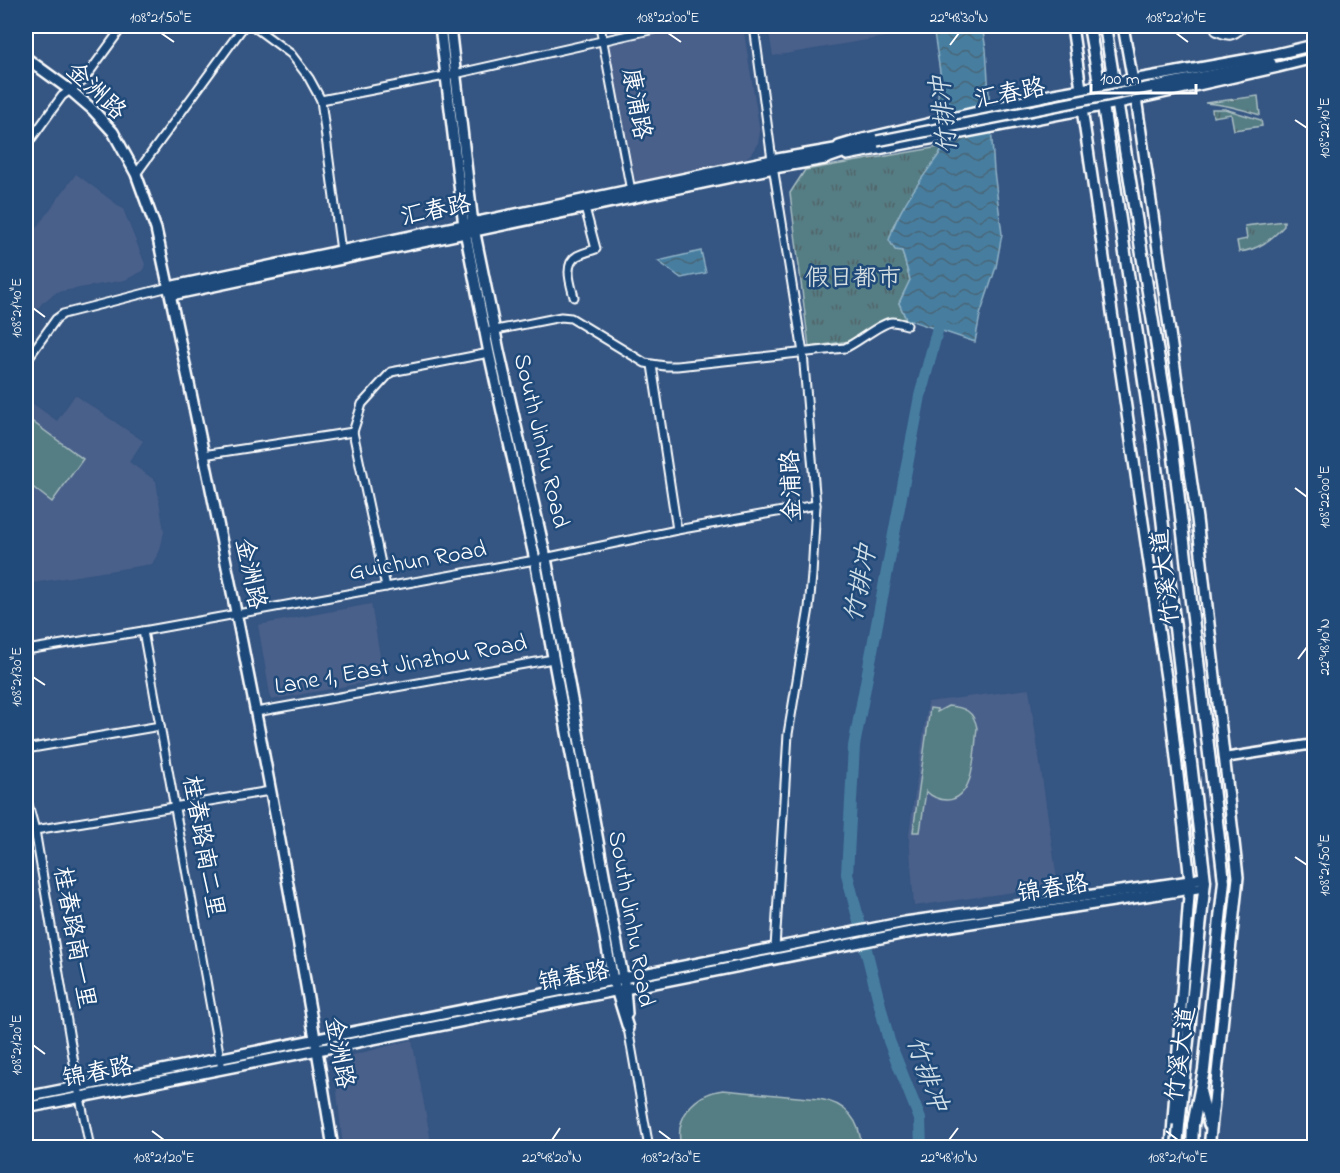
<svg xmlns="http://www.w3.org/2000/svg" width="1340" height="1173" viewBox="0 0 1340 1173" font-family="'Indie Flower','LXGW WenKai TC',sans-serif">
  <style>
    .built { fill: #48608a }
    .grass { fill: url(#grass-tufts); stroke: #aabec2; stroke-width: 1.5 }
    .pitch { fill: #557d84; stroke: #aabec2; stroke-width: 1.5 }
    .water { fill: url(#water-waves); stroke: #90b2c6; stroke-width: 1.5 }
    .lines { fill: none; stroke-linecap: round; stroke-linejoin: round }
    .river { stroke: #467ea0; stroke-width: 12 }
    .minor-casing { stroke: #fff; stroke-width: 11 }
    .tertiary-casing { stroke: #fff; stroke-width: 13 }
    .secondary-casing { stroke: #fff; stroke-width: 14 }
    .trunk-casing { stroke: #fff; stroke-width: 15 }
    .minor { stroke: #1f4a7a; stroke-width: 7 }
    .tertiary { stroke: #1f4a7a; stroke-width: 8 }
    .secondary { stroke: #1f4a7a; stroke-width: 9 }
    .trunk { stroke: #1f4a7a; stroke-width: 10 }
    .secondary-bridge-casing { stroke: #fff; stroke-width: 14; stroke-linecap: butt }
    .trunk-bridge-casing { stroke: #fff; stroke-width: 15; stroke-linecap: butt }
    .secondary-bridge { stroke: #1f4a7a; stroke-width: 9 }
    .trunk-bridge { stroke: #1f4a7a; stroke-width: 10 }
    .ticks { fill: none; stroke: #fff; stroke-width: 2 }
    .labels { text-anchor: middle; dominant-baseline: central; stroke-width: 5; stroke-linejoin: round; paint-order: stroke }
    .street-label { font-size: 24px; fill: #fff; stroke: #1f4a7a }
    .park-label { font-size: 24px; fill: #d4dee0; stroke: #1f4a7a }
    .water-label { font-size: 26px; font-style: italic; fill: #d1dfe7; stroke: #1f4a7a }
    .neatline { fill: none; stroke: #fff; stroke-width: 2 }
    .ticks-label { font-size: 15px; text-anchor: middle; fill: #fff }
  </style>
  <defs>
    <pattern id="grass-tufts" width="24" height="20" patternUnits="userSpaceOnUse" patternTransform="scale(1.5)"><rect width="24" height="20" fill="#557d84"/><path d="M3 7l-1-3M5 7V3M7 7l1-3M15 17l-1-3M17 17v-4M19 17l1-3" fill="none" stroke="#506468"/></pattern>
    <pattern id="water-waves" width="16" height="10" patternUnits="userSpaceOnUse" patternTransform="scale(1.5)"><rect width="16" height="10" fill="#467ea0"/><path d="M0 5q4-4 8 0t8 0" fill="none" stroke="#496576"/></pattern>
  </defs>
  <rect width="100%" height="100%" fill="#355582"/>
  <filter id="ink" filterUnits="userSpaceOnUse"><feTurbulence type="fractalNoise" baseFrequency=".0167" numOctaves="2"/><feDisplacementMap in="SourceGraphic" scale="12" xChannelSelector="R" yChannelSelector="G"/><feConvolveMatrix kernelMatrix="1 2 1 2 8 2 1 2 1" color-interpolation-filters="sRGB"/></filter>
  <g filter="url(#ink)">
    <g class="built">
      <path d="M692 26H743L760 132 758 143 750 155 739 163 636 184 609 45Z"/>
      <path d="M768 26H901L902 34 773 56Z"/>
      <path d="M76 174 123 209 145 264 143 271 125 280 57 292 42 303 26 325V242Z"/>
      <path d="M75 395 143 441 129 462 156 481 164 532 160 550 152 564 26 584V399L57 421Z"/>
      <path d="M371 604 384 679 271 700 258 625Z"/>
      <path d="M1029 689 1058 886 914 906 909 834 928 702Z"/>
      <path d="M412 1040 432 1147H343L335 1074 353 1055Z"/>
    </g>
    <g class="grass">
      <path d="M1258 96 1260 115C1242 109 1225 104 1205 103Z"/>
      <path d="M1212 109H1225L1261 120 1262 126 1234 130 1231 114 1213 117Z"/>
      <path d="M945 146 913 192 893 226 902 251 910 280 899 303 906 319H887L850 341 809 347 790 193 805 170Z"/>
      <path d="M1284 221V226C1271 240 1258 250 1239 252L1237 241 1247 239 1245 226Z"/>
    </g>
    <g class="pitch">
      <path d="M26 417 83 459 52 502 26 482Z"/>
      <path d="M948 706C964 707 974 711 977 728 974 749 976 799 947 800 939 800 931 796 926 791L920 832H913L930 708 937 709V712Z"/>
      <path d="M723 1090 819 1099C846 1103 861 1121 861 1147H681C674 1117 694 1094 723 1090Z"/>
    </g>
    <g class="water">
      <path d="M933 26H982L986 49 994 171 1002 234 996 267 980 315 975 342 906 319 899 303 910 280 902 251 895 250 889 240C899 205 925 175 945 146L938 97 940 72Z"/>
      <path d="M701 251 706 273 681 278 658 261Z"/>
    </g>
    <g class="lines">
      <path class="river" d="M921 1148 920 1119 889 1041 847 874 854 746 920 396 941 316"/>
      <defs>
        <g id="minor">
          <path d="M253 26 291 54 309 78 321 100 341 251"/>
          <path d="M600 26 631 191"/>
          <path d="M754 26 772 160 803 353 816 505 812 575 809 608 788 734 775 948"/>
          <path d="M1215 26 1216 31C1229 38 1233 36 1244 27"/>
          <path d="M321 100 455 74 668 26"/>
          <path d="M26 146 62 96 83 81 123 26"/>
          <path d="M136 174 244 26"/>
          <path d="M574 297C571 285 563 264 577 256 583 253 590 251 596 249L585 208"/>
          <path d="M491 331 561 317 571 318 645 363 665 366H677L845 348C857 343 882 322 892 322 897 322 903 324 907 325"/>
          <path d="M26 361 56 319 63 314 169 287"/>
          <path d="M652 365 677 530"/>
          <path d="M203 455 353 432"/>
          <path d="M386 587 353 432 362 404 391 372 489 353"/>
          <path d="M143 631 222 1069"/>
          <path d="M26 650 143 631 535 560 677 530 816 505"/>
          <path d="M256 712 553 659"/>
          <path d="M26 749 160 726"/>
          <path d="M26 797 35 830 78 1087 90 1148"/>
          <path d="M35 830 270 791"/>
          <path d="M628 1028 649 1148"/>
        </g>
        <path id="tertiary" d="M1224 758 1314 744"/>
        <g id="secondary">
          <path d="M440 26 464 226 489 353 535 560 613 980 628 1028"/>
          <path d="M450 26 473 224 499 351 546 558 625 988 627 1014"/>
          <path d="M1072 26 1081 89 1082 109 1170 705 1190 881 1171 1148"/>
          <path d="M1123 26 1136 98 1197 519 1238 877 1209 1148"/>
          <path d="M26 58 70 90 92 109 113 132 136 174 156 229C222 534 284 840 333 1148"/>
          <path d="M1151 87 1271 63"/>
          <path d="M839 146 859 140 1054 94 1272 55 1314 45"/>
          <path d="M847 155 1118 103 1278 67 1314 58"/>
          <path d="M169 287 772 160 846 147"/>
          <path d="M171 295 774 168 825 159 877 141"/>
          <path d="M1200 1089 1209 1125"/>
          <path d="M26 1097 905 922 1190 881 1204 877"/>
          <path d="M26 1108 906 933 1204 887"/>
        </g>
        <g id="trunk">
          <path d="M1089 26 1103 105 1153 442 1205 881 1179 1125"/>
          <path d="M1105 26 1172 440 1224 881 1204 1070 1193 1125"/>
        </g>
      </defs>
      <use href="#minor" class="minor-casing"/>
      <use href="#tertiary" class="tertiary-casing"/>
      <use href="#secondary" class="secondary-casing"/>
      <use href="#trunk" class="trunk-casing"/>
      <use href="#minor" class="minor"/>
      <use href="#tertiary" class="tertiary"/>
      <use href="#secondary" class="secondary"/>
      <use href="#trunk" class="trunk"/>
      <defs>
        <path id="secondary-bridge" d="M877 141 1151 87"/>
        <g id="trunk-bridge">
          <path d="M1177 1148 1179 1125"/>
          <path d="M1192 1148 1193 1125"/>
        </g>
      </defs>
      <use href="#secondary-bridge" class="secondary-bridge-casing"/>
      <use href="#trunk-bridge" class="trunk-bridge-casing"/>
      <use href="#secondary-bridge" class="secondary-bridge"/>
      <use href="#trunk-bridge" class="trunk-bridge"/>
    </g>
  </g>
  <path class="ticks" d="M161 33 174 42M668 33 681 42M1176 33 1188 42M950 45 959 33M1295 120 1307 128M33 308 45 317M1295 488 1307 497M1298 659 1307 647M33 677 45 685M1295 857 1307 865M33 1045 45 1054M152 1131 164 1140M659 1131 671 1140M1166 1131 1178 1140M552 1140 560 1128M949 1140 958 1128"/>
  <g class="labels">
    <g class="street-label">
      <text transform="translate(95 92) rotate(43)">金洲路</text>
      <text transform="translate(1010 95) rotate(-11)">汇春路</text>
      <text transform="translate(635 104) rotate(80)">康浦路</text>
      <text transform="translate(436 212) rotate(-12)">汇春路</text>
      <text transform="translate(540 441) rotate(77)">South Jinhu Road</text>
      <text transform="translate(793 486) rotate(-92)">金浦路</text>
      <text transform="translate(418 562) rotate(-10)">Guichun Road</text>
      <text transform="translate(249 574) rotate(78)">金洲路</text>
      <text transform="translate(1167 577) rotate(-97)">竹溪大道</text>
      <text transform="translate(401 666) rotate(-10)">Lane 1, East Jinzhou Road</text>
      <text transform="translate(202 847) rotate(80)">桂春路南二里</text>
      <text transform="translate(1053 890) rotate(-9)">锦春路</text>
      <text transform="translate(630 919) rotate(80)">South Jinhu Road</text>
      <text transform="translate(73 938) rotate(80)">桂春路南一里</text>
      <text transform="translate(574 978) rotate(-11)">锦春路</text>
      <text transform="translate(338 1053) rotate(80)">金洲路</text>
      <text transform="translate(1182 1054) rotate(-82)">竹溪大道</text>
      <text transform="translate(98 1074) rotate(-11)">锦春路</text>
    </g>
    <g class="park-label">
      <text x="853" y="279">假日都市</text>
    </g>
    <g class="water-label">
      <text transform="translate(946 115) rotate(-96)">竹排冲</text>
      <text transform="translate(862 584) rotate(-79)">竹排冲</text>
      <text transform="translate(925 1074) rotate(71)">竹排冲</text>
    </g>
  </g>
  <rect width="1340" height="1173" fill="none" stroke="#1f4a7a" stroke-width="66"/>
  <path d="M1091 84v9h105v-9" fill="none" stroke="#ffffff" stroke-width="3"/>
  <text x="1100" y="84" font-size="18" fill="#ffffff" stroke="#1f4a7a" stroke-width="4.5" paint-order="stroke">100 m</text>
  <rect x="33" y="33" width="1274" height="1107" class="neatline"/>
  <g class="ticks-label">
    <text x="161" y="22">108°21'50"E</text>
    <text x="668" y="22">108°22'00"E</text>
    <text x="959" y="22">22°48'30"N</text>
    <text x="1176" y="22">108°22'10"E</text>
    <text transform="translate(1324 128) rotate(-90)" y="5">108°22'10"E</text>
    <text transform="translate(16 308) rotate(-90)" y="5">108°21'40"E</text>
    <text transform="translate(1324 497) rotate(-90)" y="5">108°22'00"E</text>
    <text transform="translate(1324 647) rotate(-90)" y="5">22°48'10"N</text>
    <text transform="translate(16 677) rotate(-90)" y="5">108°21'30"E</text>
    <text transform="translate(1324 865) rotate(-90)" y="5">108°21'50"E</text>
    <text transform="translate(16 1045) rotate(-90)" y="5">108°21'20"E</text>
    <text x="164" y="1162">108°21'20"E</text>
    <text x="552" y="1162">22°48'20"N</text>
    <text x="671" y="1162">108°21'30"E</text>
    <text x="949" y="1162">22°48'10"N</text>
    <text x="1178" y="1162">108°21'40"E</text>
  </g>
</svg>
